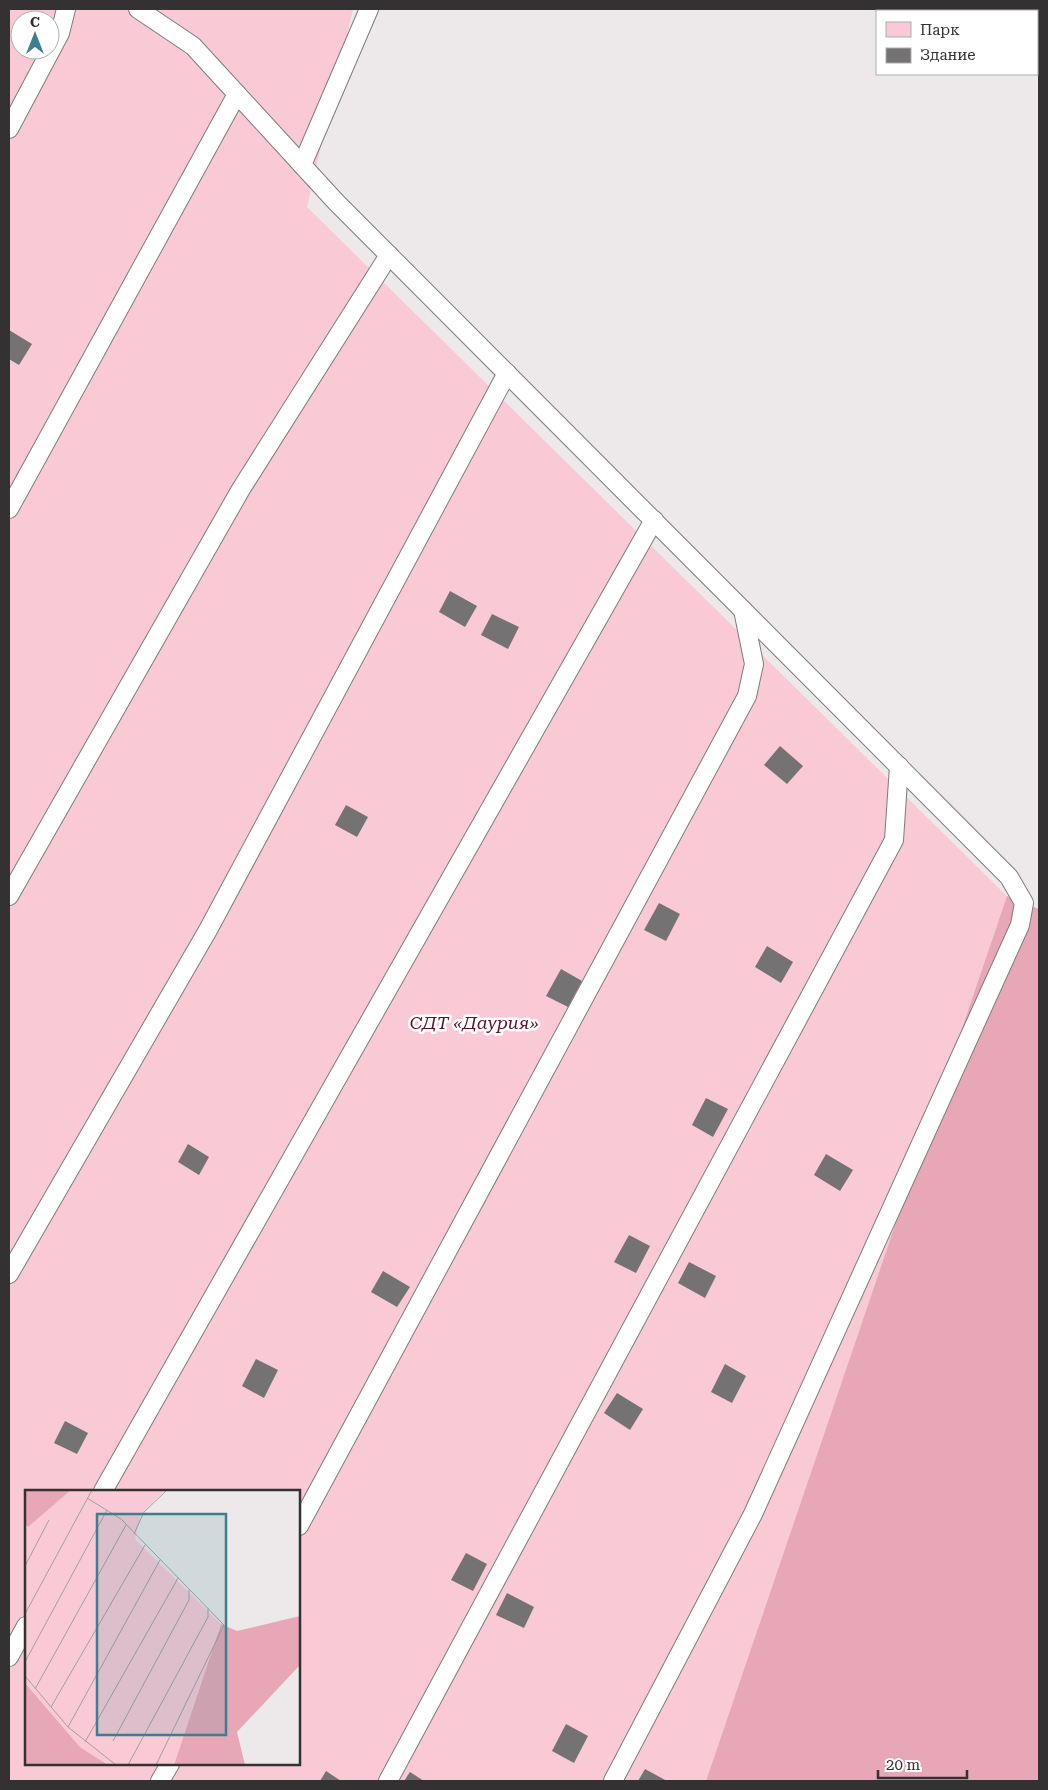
<svg xmlns="http://www.w3.org/2000/svg" width="1048" height="1790" viewBox="0 0 1048 1790" font-family="'Roboto Serif',serif">
  <style>
    .green { fill: #f9cad5; fill-rule: evenodd }
    .forest { fill: #e8a7b7 }
    .building { fill: #757273 }
    .lines { fill: none; stroke-linecap: round; stroke-linejoin: round }
    .lane-casing { stroke: #7f7c7c; stroke-width: 20 }
    .lane { stroke: #fff; stroke-width: 18 }
    .labels { text-anchor: middle; dominant-baseline: central; stroke-width: 5; stroke-linejoin: round; paint-order: stroke }
    .park-label { font-size: 18px; font-style: italic; fill: #5d132f; stroke: #fff }
    .inset-road { fill: none; stroke: #a39fa0; stroke-width: 1 }
    .view { fill: #3e7e91; fill-opacity: 0.15; stroke: #3e7e91; stroke-width: 2.5 }
    .inset-edge { fill: none; stroke: #333132; stroke-width: 2.5 }
  </style>
  <rect width="100%" height="100%" fill="#ede9ea"/>
  <path class="green" d="M9 9H353L307 207 1007 896 706 1781H9ZM20 20H50V50H20ZM26 1491H299V1764H26Z"/>
  <path class="forest" d="M1007 896 1039 909V1781H706Z"/>
  <g class="building">
    <path d="M9 330 32 344 19 365 9 359Z"/>
    <path d="M450 591 477 606 465 627 439 612Z"/>
    <path d="M492 614 519 627 508 649 481 635Z"/>
    <path d="M780 746 803 766 787 784 764 765Z"/>
    <path d="M346 805 368 817 357 837 335 825Z"/>
    <path d="M659 903 680 914 666 941 644 930Z"/>
    <path d="M767 946 793 962 781 983 755 967Z"/>
    <path d="M561 969 582 981 568 1007 546 996Z"/>
    <path d="M706 1098 728 1109 713 1137 692 1125Z"/>
    <path d="M188 1144 209 1157 199 1175 178 1162Z"/>
    <path d="M826 1154 853 1170 840 1191 814 1175Z"/>
    <path d="M629 1235 650 1246 636 1273 614 1262Z"/>
    <path d="M689 1262 716 1276 705 1298 678 1283Z"/>
    <path d="M383 1271 410 1287 397 1307 371 1292Z"/>
    <path d="M256 1359 278 1370 264 1398 242 1386Z"/>
    <path d="M725 1364 746 1376 732 1403 711 1392Z"/>
    <path d="M617 1393 643 1409 630 1430 604 1413Z"/>
    <path d="M65 1421 88 1433 77 1454 54 1443Z"/>
    <path d="M466 1553 487 1564 473 1591 451 1580Z"/>
    <path d="M507 1593 534 1607 524 1628 496 1615Z"/>
    <path d="M566 1724 588 1736 574 1763 552 1751Z"/>
    <path d="M645 1769 667 1781H638Z"/>
    <path d="M326 1771 341 1781H320Z"/>
    <path d="M410 1772 424 1781H404Z"/>
  </g>
  <g class="lines">
    <defs>
      <g id="lane">
        <path d="M138 9 193 46 336 202 1009 877 1024 903 1020 925 753 1514 613 1781"/>
        <path d="M9 129 60 33 66 9"/>
        <path d="M302 165 369 9"/>
        <path d="M9 509 237 94"/>
        <path d="M9 896 241 489 389 255"/>
        <path d="M9 1274 208 930 507 373"/>
        <path d="M103 1491 654 520"/>
        <path d="M299 1526 747 696 754 664 743 610"/>
        <path d="M9 1657 26 1626"/>
        <path d="M160 1781 170 1764"/>
        <path d="M388 1781 894 840 899 766"/>
      </g>
    </defs>
    <use href="#lane" class="lane-casing"/>
    <use href="#lane" class="lane"/>
  </g>
  <g class="labels">
    <g class="park-label">
      <text x="474" y="1022">СДТ «Даурия»</text>
    </g>
  </g>
  <g transform="translate(25 1490)">
    <rect width="275" height="275" fill="#ede9ea"/>
    <path d="M46 0H140L116 24 110 49 196 134 149 275H83L55 257 0 193V39Z" fill="#f9cad5"/>
    <path d="M0 0H46L3 37 0 35ZM275 126V175L212 242 220 275H149L196 134 212 141ZM0 193 55 257 83 275H0Z" fill="#e8a7b7"/>
    <path class="inset-road" d="M62 8 96 29 199 135 131 275M109 44 119 22 142 0M0 76 24 30M0 124 67 0M0 172 82 20M0 186 43 237 91 275M10 199 101 35M26 217 120 55M43 237 135 70M88 251 164 110V100M60 252 153 88M103 275 183 127V118"/>
    <path class="view" d="M72 24H201V245H72Z"/>
    <rect width="275" height="275" class="inset-edge"/>
  </g>
  <rect width="1048" height="1790" fill="none" stroke="#333132" stroke-width="20"/>
  <rect x="876" y="10" width="162" height="65" fill="#ffffff" stroke="#adadad"/>
  <rect x="886" y="22" width="25" height="15" fill="#f9cad5" stroke="#adadad"/>
  <text x="920" y="35" font-size="15" fill="#333132">Парк</text>
  <rect x="886" y="48" width="25" height="15" fill="#757273" stroke="#adadad"/>
  <text x="920" y="60" font-size="15" fill="#333132">Здание</text>
  <g transform="translate(35 35)"><circle r="24" fill="#ffffff" stroke="#adadad"/>
  <path d="M0-4L9 19L0 12L-9 19Z" fill="#3e7e91"/>
  <text y="-8" font-size="14" font-weight="bold" text-anchor="middle" fill="#333132">С</text>
  </g>
  <path d="M878 1770v8h89v-8" fill="none" stroke="#333132" stroke-width="2.5"/>
  <text x="886" y="1770" font-size="15" fill="#333132" stroke="#ffffff" stroke-width="4" paint-order="stroke">20 m</text>
</svg>
